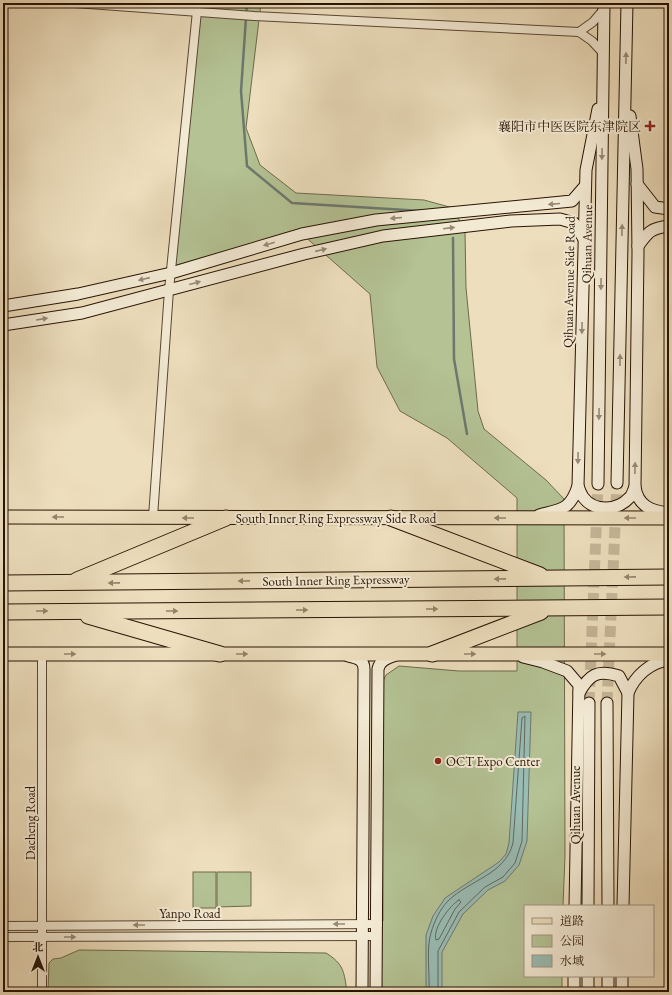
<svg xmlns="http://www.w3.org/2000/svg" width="672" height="995" viewBox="0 0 672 995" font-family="'EB Garamond','Noto Serif SC',serif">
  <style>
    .green { fill: #b4c294; stroke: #6e6a4c }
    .water { fill: #99bcb4; stroke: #6c786e }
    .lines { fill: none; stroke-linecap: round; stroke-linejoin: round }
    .shore { stroke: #61685c; stroke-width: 1 }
    .stream { stroke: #6c786e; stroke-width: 2.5 }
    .secondary-tunnel { stroke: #c6b598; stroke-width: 11; stroke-dasharray: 11 5.5; stroke-linecap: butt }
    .street-casing { stroke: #5a4632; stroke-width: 10 }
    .secondary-casing { stroke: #291304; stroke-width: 13 }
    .primary-casing { stroke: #291304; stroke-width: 15 }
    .highway-casing { stroke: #291304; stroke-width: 17 }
    .street { stroke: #f3ead4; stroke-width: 8 }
    .secondary { stroke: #f3ead4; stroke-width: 11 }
    .primary { stroke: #eddebd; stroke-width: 13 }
    .highway { stroke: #eddebd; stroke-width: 15 }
    .oneway { fill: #988976 }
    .oneway2 { fill: #95836a }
    .poi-dot { fill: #8f2418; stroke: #f3ead4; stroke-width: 1.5 }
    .labels { text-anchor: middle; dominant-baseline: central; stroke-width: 4; stroke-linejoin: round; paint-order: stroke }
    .poi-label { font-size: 13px; fill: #291304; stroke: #f3ead4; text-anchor: end }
    .street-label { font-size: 13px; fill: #291304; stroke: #f3ead4 }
  </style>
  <rect width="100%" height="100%" fill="#eddebd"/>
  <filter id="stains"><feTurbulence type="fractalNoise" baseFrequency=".005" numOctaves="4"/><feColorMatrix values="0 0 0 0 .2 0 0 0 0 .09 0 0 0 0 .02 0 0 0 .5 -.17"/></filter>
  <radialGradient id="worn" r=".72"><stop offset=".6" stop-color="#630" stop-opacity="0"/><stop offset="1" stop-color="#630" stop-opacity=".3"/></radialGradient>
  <g class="green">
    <path d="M198 3H261L246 128 260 165 296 193 424 200 453 208 465 231 466 288 478 411 484 429 546 480 564 499 565 856 563 906H525V976H562V992H377L378 924 383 921 382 683 386 675 399 666 459 671H517V498L447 438 400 411 377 367 370 294 302 234 171 273Z"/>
    <rect x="193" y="872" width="23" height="36"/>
    <path d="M217 872H251V906L217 907Z"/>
    <path d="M79 950 326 953C344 964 344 972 347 992H48L49 963 53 959 61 958Z"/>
  </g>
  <path class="water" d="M518 712H531L527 841 519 865 505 881 488 890 463 914 442 952V992H426V935L433 916 445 898 499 862 506 854 509 843Z"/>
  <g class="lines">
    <g class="shore">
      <path d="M459 900 461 902 455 909 439 939 436 940C432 929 450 905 459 900Z"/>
      <path d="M429 992C430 977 426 947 431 933 434 922 440 909 448 901 469 880 505 875 513 843L522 718 525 716 522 841 515 863 503 877 485 887 459 912 438 951V992"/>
    </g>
    <g class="stream">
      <path d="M247 3 241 91 247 166 292 203 422 211"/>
      <path d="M453 238 454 359 467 434"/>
    </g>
    <g class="secondary-tunnel">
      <path d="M589 703 598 484"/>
      <path d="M607 703 617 483"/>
    </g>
    <defs>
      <g id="street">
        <path d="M75 3 254 16 579 32 592 41 604 54"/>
        <path d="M579 32 593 22 604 9"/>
        <path d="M153 517 169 290 197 11"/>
        <path d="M3 926 378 924"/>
        <path d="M3 937 377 936"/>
        <path d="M42 992V654"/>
      </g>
      <g id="secondary">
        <path d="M630 116 637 169 638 253 635 487C638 506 651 511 669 513"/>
        <path d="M637 184 655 207 669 209"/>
        <path d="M638 246C648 232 651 228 669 226"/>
        <path d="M3 306 78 294 171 273 302 234 376 220 572 201 585 186"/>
        <path d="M3 325 82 313 304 254 383 236 511 221 560 219 574 223 584 239"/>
        <path d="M617 483 627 3"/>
        <path d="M598 484 604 3"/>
        <path d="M578 486C579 489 581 494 583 497 594 512 617 511 629 498 632 496 633 491 635 487"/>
        <path d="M539 515C562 509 570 510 578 486L586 170 598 109"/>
        <path d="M348 656C356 658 364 659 364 669L362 992"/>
        <path d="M523 657 543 662 567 671 579 685 575 906"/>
        <path d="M579 693C589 675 597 669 619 676L628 693"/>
        <path d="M607 703 608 906"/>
        <path d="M588 906 589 703"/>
        <path d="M623 906 628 693C635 676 650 662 669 660"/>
        <path d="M574 976V992"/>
        <path d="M588 976V992"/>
        <path d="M608 976V992"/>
        <path d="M376 992 378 669C380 660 388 658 396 655"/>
        <path d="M622 992V976"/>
      </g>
      <g id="primary">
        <path d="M3 517 669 518"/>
        <path d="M3 654H669"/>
      </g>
      <g id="highway">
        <path d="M391 518 540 575"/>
        <path d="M77 580 226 518"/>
        <path d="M3 583 669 577"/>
        <path d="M3 612 669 607"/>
        <path d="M88 616 220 654"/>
        <path d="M432 654 541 612"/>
      </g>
    </defs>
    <use href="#street" class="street-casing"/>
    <use href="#secondary" class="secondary-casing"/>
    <use href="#primary" class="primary-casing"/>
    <use href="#highway" class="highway-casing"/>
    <use href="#street" class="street"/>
    <use href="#secondary" class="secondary"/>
    <use href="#primary" class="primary"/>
    <use href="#highway" class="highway"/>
  </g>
  <defs><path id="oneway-solid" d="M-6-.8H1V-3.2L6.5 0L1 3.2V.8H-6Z"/></defs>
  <g class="oneway">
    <use href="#oneway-solid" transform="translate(626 58) rotate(-89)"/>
    <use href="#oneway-solid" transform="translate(602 154) rotate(91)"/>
    <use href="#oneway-solid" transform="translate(554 204) rotate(175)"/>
    <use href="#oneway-solid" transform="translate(396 218) rotate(175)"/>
    <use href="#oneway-solid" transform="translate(449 228) rotate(-7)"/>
    <use href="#oneway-solid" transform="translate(622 230) rotate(-89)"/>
    <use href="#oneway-solid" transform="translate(269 244) rotate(164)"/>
    <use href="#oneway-solid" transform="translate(321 250) rotate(-13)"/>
    <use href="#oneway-solid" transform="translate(144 279) rotate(167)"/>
    <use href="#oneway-solid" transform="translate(195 283) rotate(-15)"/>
    <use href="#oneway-solid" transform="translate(601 284) rotate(91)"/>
    <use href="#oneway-solid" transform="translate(42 319) rotate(-9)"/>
    <use href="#oneway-solid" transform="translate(582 328) rotate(91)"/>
    <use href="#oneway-solid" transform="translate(620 360) rotate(-89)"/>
    <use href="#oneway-solid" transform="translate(599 414) rotate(91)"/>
    <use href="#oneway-solid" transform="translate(578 458) rotate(91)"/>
    <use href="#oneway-solid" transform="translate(635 468) rotate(-89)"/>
    <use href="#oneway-solid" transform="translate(339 924) rotate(180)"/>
    <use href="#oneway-solid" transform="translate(139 925) rotate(180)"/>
    <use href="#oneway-solid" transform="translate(70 937)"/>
  </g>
  <g class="oneway2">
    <use href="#oneway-solid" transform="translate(58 517) rotate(-180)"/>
    <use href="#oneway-solid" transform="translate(188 518) rotate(-180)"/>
    <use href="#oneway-solid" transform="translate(500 518) rotate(-180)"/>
    <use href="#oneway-solid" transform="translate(630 518) rotate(-180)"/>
    <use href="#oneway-solid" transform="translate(630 577) rotate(179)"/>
    <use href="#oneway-solid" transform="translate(500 579) rotate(179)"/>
    <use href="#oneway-solid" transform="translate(244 581) rotate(179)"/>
    <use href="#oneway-solid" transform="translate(114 583) rotate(179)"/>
    <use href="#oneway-solid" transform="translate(432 609)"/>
    <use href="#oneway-solid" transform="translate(302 610)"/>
    <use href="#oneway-solid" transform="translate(42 611)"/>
    <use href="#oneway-solid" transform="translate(172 611)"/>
    <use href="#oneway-solid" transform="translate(70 654)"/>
    <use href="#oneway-solid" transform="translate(242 654)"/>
    <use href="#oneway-solid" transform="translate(470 654)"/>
    <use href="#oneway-solid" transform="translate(600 654)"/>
  </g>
  <g class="poi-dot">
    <path d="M648 120h4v4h4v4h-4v4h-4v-4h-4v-4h4z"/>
    <circle cx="438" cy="761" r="4"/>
  </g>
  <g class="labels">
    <g class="poi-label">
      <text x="641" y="126">襄阳市中医医院东津院区</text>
      <text x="446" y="761" text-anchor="start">OCT Expo Center</text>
    </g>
    <g class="street-label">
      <text transform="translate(587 244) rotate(-89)">Qihuan Avenue</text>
      <text transform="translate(569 282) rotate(-89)">Qihuan Avenue Side Road</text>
      <text x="336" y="518">South Inner Ring Expressway Side Road</text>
      <text transform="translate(336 580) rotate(-1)">South Inner Ring Expressway</text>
      <text transform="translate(575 805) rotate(-90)">Qihuan Avenue</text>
      <text transform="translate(30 823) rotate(-90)">Dacheng Road</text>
      <text x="190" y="913">Yanpo Road</text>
    </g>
  </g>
  <rect width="672" height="995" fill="none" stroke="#eddebd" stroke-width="16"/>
  <rect x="4" y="4" width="664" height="987" fill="none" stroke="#291304" stroke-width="2"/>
  <rect x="8" y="8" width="656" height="979" fill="none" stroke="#291304"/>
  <rect x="524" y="905" width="130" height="72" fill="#f3ead4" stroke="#a29481"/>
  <rect x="532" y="918" width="20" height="6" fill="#eddebd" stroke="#a29481"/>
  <text x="560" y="925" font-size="12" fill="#291304">道路</text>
  <rect x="532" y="935" width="20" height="12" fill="#b4c294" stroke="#a29481"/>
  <text x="560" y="945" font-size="12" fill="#291304">公园</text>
  <rect x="532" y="955" width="20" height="12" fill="#99bcb4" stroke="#a29481"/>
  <text x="560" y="965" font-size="12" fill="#291304">水域</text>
  <g transform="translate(38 957)" stroke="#f3ead4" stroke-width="3" paint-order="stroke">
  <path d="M0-3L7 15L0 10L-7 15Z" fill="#291304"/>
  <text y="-6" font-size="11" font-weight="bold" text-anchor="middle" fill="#291304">北</text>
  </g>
  <rect width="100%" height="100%" filter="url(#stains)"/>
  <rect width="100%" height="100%" fill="url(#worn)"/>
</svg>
